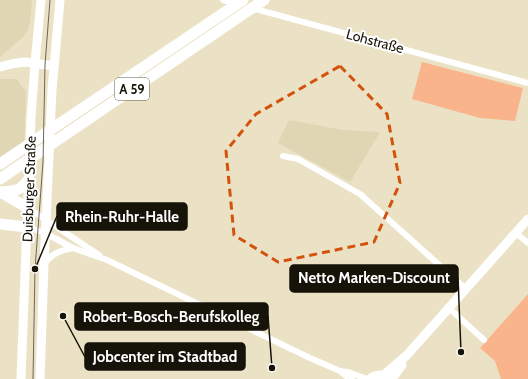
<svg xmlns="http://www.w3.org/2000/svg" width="528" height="379" viewBox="0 0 528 379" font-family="Cabin,sans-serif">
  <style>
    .built { fill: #e1d6b3 }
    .green { fill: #fab48c }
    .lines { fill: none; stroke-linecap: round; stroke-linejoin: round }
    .street { stroke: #fff; stroke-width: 6 }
    .secondary { stroke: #fff; stroke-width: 9 }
    .highway { stroke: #fff; stroke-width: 11 }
    .tram { stroke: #6b6655; stroke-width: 1 }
    .marked { fill: none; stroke: #d3520c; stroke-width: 3; stroke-dasharray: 8 5; stroke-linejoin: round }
    .labels { text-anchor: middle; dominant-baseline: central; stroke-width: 4; stroke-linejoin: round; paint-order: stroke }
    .shield { fill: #fff; stroke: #5c5a53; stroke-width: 1 }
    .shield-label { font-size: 13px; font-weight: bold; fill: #161309 }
    .street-label { font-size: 14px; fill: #161309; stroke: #fff }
    .leader { fill: none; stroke: #161309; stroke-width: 1.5 }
    .callout-dot { fill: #161309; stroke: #fff; stroke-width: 1.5 }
    .callout { fill: #161309; stroke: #161309; stroke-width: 1.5 }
    .callout-label { font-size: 15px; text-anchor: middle; font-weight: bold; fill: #fff }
  </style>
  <rect width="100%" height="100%" fill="#ebe2c6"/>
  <g class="built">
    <path d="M0 0H32L30 24 28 30 23 37 0 57Z"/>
    <path d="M0 79H17L26 92 24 154 0 169Z"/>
    <path d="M289 120 343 130 380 132 350 182 278 143Z"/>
  </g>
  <g class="green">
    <path d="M422 62 523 88 515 121 480 118 412 99Z"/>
    <path d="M528 294V379H501L495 361 480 348Z"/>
  </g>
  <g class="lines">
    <g class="street">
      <path d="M223 0 237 4"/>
      <path d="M252 8 528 83"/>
      <path d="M283 156 298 159 360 194 466 289"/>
      <path d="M28 208 99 255"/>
      <path d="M27 227 45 233 73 248 107 260 310 358 340 371 348 372 367 379"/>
      <path d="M516 233 528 243"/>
      <path d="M44 264C53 253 59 251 73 248"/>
      <path d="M449 308 484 340"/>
      <path d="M341 372 346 376 352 379"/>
    </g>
    <g class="secondary">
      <path d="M0 67 11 64 25 62 54 66"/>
      <path d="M384 375 407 355 528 219"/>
      <path d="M21 379 31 117 35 63 41 0"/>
      <path d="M40 379 44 264 52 90 60 0"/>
      <path d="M370 379C375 374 382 374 388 378"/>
      <path d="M392 379 402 365"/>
    </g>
    <g class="highway">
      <path d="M0 164 243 0"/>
      <path d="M0 179 264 0"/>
      <path d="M0 192C15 191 19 192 29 179"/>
      <path d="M0 192 28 208"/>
      <path d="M0 224 27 227"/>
    </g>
    <path class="tram" d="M33 379 35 269 43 162 45 65 50 0"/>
  </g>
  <path class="marked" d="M340 66 387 114 400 183 374 242 278 262 234 235 226 151 256 114Z"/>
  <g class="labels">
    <rect class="shield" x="115" y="78" width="34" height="22" rx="3"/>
    <g class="shield-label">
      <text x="132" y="89">A 59</text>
    </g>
    <g class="street-label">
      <text transform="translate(375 41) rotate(15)">Lohstraße</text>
      <text transform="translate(29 189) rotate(-88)">Duisburger Straße</text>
    </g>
  </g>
  <path class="leader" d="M35 269L57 216M461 352L458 278M272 368L268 316M63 316L85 357"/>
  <g class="callout-dot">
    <circle cx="35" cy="269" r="4"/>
    <circle cx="461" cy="352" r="4"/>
    <circle cx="272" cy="368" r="4"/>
    <circle cx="63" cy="316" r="4"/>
  </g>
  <g class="callout">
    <rect x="57" y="203" width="130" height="27" rx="4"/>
    <rect x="290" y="265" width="168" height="27" rx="4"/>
    <rect x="75" y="303" width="193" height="27" rx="4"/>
    <rect x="85" y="343" width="160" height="27" rx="4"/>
  </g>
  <g class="callout-label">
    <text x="122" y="222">Rhein-Ruhr-Halle</text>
    <text x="374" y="283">Netto Marken-Discount</text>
    <text x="171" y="322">Robert-Bosch-Berufskolleg</text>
    <text x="165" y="362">Jobcenter im Stadtbad</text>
  </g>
</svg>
